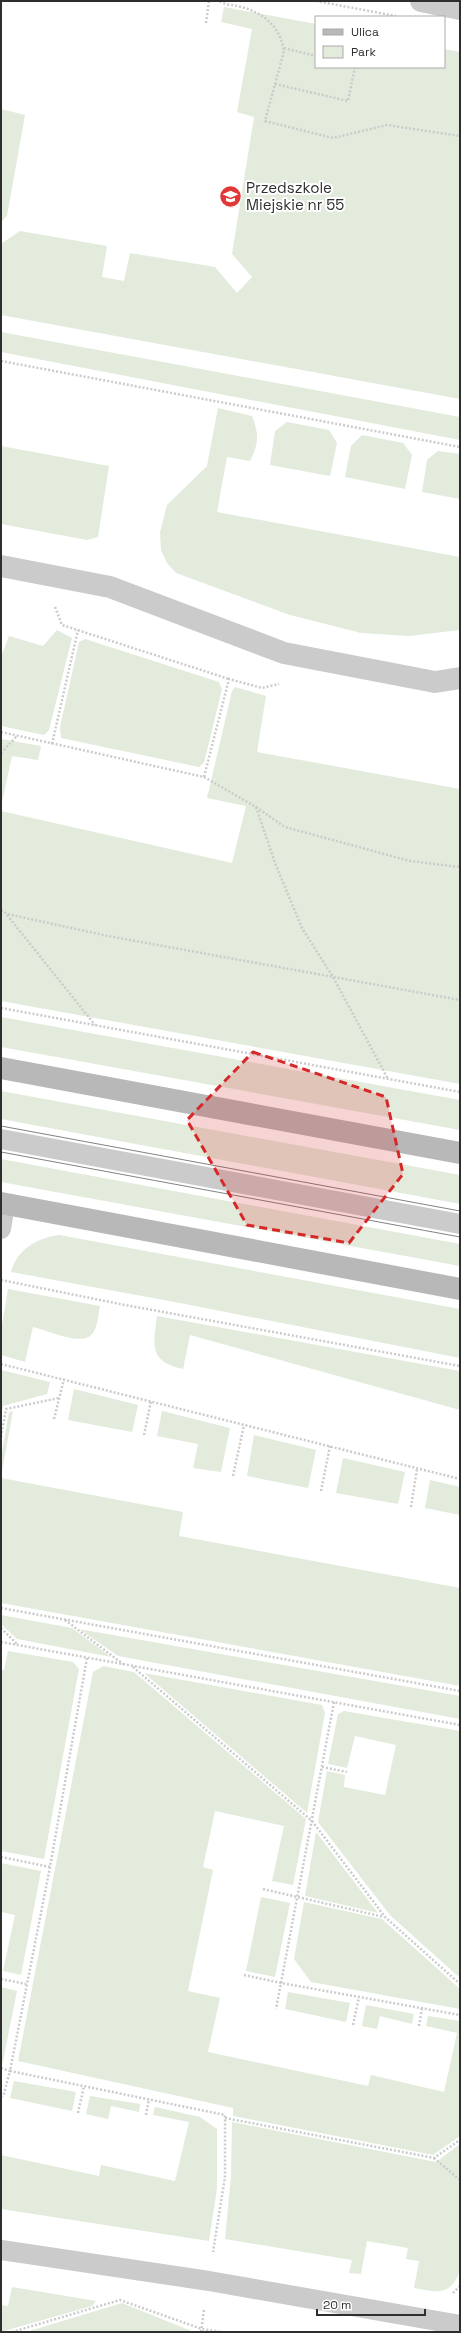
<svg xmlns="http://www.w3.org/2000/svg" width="461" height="2333" viewBox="0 0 461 2333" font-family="'Space Grotesk',sans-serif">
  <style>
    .green { fill: #e3ebdc }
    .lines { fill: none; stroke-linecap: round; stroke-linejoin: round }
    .path { stroke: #cbcbcb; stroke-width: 2.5; stroke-dasharray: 2 2; stroke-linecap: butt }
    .lane { stroke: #cbcbcb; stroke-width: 20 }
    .street { stroke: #cbcbcb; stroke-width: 22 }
    .secondary { stroke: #b8b8b8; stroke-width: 22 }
    .tram { stroke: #838383; stroke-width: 1 }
    .marked { fill: #d62828; fill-opacity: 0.2; stroke: #d62828; stroke-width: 3; stroke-dasharray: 8 5; stroke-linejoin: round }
    .labels { text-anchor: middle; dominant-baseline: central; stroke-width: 4; stroke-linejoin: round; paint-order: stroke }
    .poi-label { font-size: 15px; fill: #2e2e2e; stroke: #fff; text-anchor: start }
  </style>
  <rect width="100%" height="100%" fill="#fff"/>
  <g class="green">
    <path d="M224 7 316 24V67H444V49L460 52V399L1 315V244L20 231 107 246 102 277 124 281 130 253 215 267 237 293 252 277 232 254 254 117 237 112 252 29 221 22Z"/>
    <path d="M1 109 25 115 7 216 1 222Z"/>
    <path d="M1 332 460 417V440L1 352Z"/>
    <path d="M218 408 252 416C259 434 259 443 250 461L227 457 217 512 460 557V630L409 636 361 633 290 615 176 573 167 563 161 550 160 532 167 505 207 466Z"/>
    <path d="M287 422 329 430 337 443 330 476 270 465 275 431Z"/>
    <path d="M362 435 403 443 412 455 405 489 345 477 351 446Z"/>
    <path d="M1 446 109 466 98 537 87 540 1 524Z"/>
    <path d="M438 451 460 454V499L422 492 427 460Z"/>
    <path d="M57 630 72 638 49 730 44 735 1 726V657L9 636 43 646Z"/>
    <path d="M85 639 219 682 222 689 204 763 199 767 61 738 60 727 79 642Z"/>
    <path d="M235 687 266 696 257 752 460 789V1084L1 1001V811L232 863 246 806 207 798 232 691Z"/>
    <path d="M1 739 41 746 38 760 12 756 1 807Z"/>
    <path d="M1 1017 460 1100V1130L1 1047Z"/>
    <path d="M1 1091 460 1175V1204L1 1119Z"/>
    <path d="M1 1159 460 1244V1266L1 1182Z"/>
    <path d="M59 1235 460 1309V1358L180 1303 11 1272C17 1250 36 1238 59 1235Z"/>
    <path d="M8 1289 100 1306C98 1315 98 1330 90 1336 78 1345 47 1330 33 1327L25 1362 1 1355V1331Z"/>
    <path d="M157 1316 460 1371V1410L190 1335 183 1369C149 1362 153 1345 157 1316Z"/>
    <path d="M1 1370 50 1382 47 1394 3 1406 1 1417Z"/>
    <path d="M74 1389 138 1405 132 1432 68 1420Z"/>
    <path d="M13 1411 1 1477V1457L9 1412Z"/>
    <path d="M162 1411 230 1428 221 1472 193 1468 198 1444 157 1436Z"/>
    <path d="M254 1435 316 1450 308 1488 247 1476Z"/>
    <path d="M343 1458 405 1472 398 1504 336 1493Z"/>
    <path d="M1 1478 183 1512 179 1536 460 1588V1686L1 1603Z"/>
    <path d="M430 1480 460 1487V1515L425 1508Z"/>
    <path d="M1 1615 72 1628 111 1657 17 1639 1 1624Z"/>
    <path d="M79 1629 460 1696V1719L118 1656Z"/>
    <path d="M8 1651 73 1662 79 1669 44 1859 1 1851V1670H4Z"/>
    <path d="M103 1666 134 1672 306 1819 293 1885 272 1881 284 1826 215 1811 203 1867 213 1870 188 1991 220 1998 208 2052 368 2086 371 2075 444 2092 457 2033 426 2026 428 2016 460 2021V2136L433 2155 233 2116V2108L18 2061 93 1672Z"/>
    <path d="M144 1673 322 1705 325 1713 307 1813Z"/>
    <path d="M344 1711 460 1731V1978L390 1915 318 1822 327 1771 345 1775 344 1787 385 1795 396 1745 355 1736 347 1768 328 1764 338 1714Z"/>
    <path d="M316 1832 378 1913 305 1896Z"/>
    <path d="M1 1863 41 1871 21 1975 3 1971 15 1915 1 1912Z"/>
    <path d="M261 1897 290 1903 275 1977 246 1971Z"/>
    <path d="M304 1902 382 1919 460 1989V2009L311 1982 294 1959Z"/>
    <path d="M1 1987 17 1991 2 2066H1Z"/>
    <path d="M288 1992 350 2003 346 2022 285 2009Z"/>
    <path d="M366 2005 414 2014 412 2024 380 2016 377 2029 362 2026Z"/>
    <path d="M14 2081 76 2092 72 2111 10 2098Z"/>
    <path d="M90 2096 140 2104 139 2112 111 2106 108 2119 86 2114Z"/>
    <path d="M155 2107 200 2117 217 2129V2188L209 2241 1 2209V2155L99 2176 101 2165 175 2181 189 2122 153 2115Z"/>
    <path d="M232 2122 436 2162 460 2144V2270C451 2297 437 2292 414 2288L419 2261 406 2259 408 2248 367 2241 361 2274 349 2273 352 2260 225 2239 231 2176Z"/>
    <path d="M12 2287 96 2301 92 2306 1 2332V2305L8 2306Z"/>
    <path d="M122 2303 194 2332H26Z"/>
  </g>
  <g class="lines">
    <g class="path">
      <path d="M220 1C223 4 231 5 237 6 261 11 280 25 284 51L265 121 333 138 387 125 460 136"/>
      <path d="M316 1 396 16"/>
      <path d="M206 23 209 1"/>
      <path d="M284 48 316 56"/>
      <path d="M275 84 348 101 355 67"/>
      <path d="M1 361 460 447"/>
      <path d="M55 607 62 625 229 679"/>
      <path d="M1 732 204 777 229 679 262 688 279 684"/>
      <path d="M52 744 78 630"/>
      <path d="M1 753 17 736"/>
      <path d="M204 777 256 807 275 863 302 928 333 977 388 1079"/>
      <path d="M256 807 285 827 410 861 460 867"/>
      <path d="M1 910 7 914 108 936 460 1000"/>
      <path d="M7 915 95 1025"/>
      <path d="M1 1008 460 1092"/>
      <path d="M1 1280 125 1305 460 1366"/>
      <path d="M1 1364 460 1479"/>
      <path d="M54 1419 64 1379"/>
      <path d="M144 1435 151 1401"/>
      <path d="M1 1437 6 1409 59 1398"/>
      <path d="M233 1476 244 1425"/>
      <path d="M321 1491 330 1446"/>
      <path d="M411 1507 417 1469"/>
      <path d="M1 1608 460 1691"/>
      <path d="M65 1620 123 1664"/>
      <path d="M1 1628 17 1644"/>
      <path d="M1 1642 460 1725"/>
      <path d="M87 1658 50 1867 10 2071 225 2115V2177L213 2252"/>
      <path d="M133 1667 312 1821 385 1917 460 1984"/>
      <path d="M334 1702 281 1983 460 2015"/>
      <path d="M322 1767 347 1772"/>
      <path d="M1 1857 50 1867"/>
      <path d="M263 1889 384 1917"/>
      <path d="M244 1975 281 1983 276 2009"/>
      <path d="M1 1979 26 1984"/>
      <path d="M353 2025 359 1997"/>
      <path d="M419 2026 422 2008"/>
      <path d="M1 2068 10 2071 3 2097"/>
      <path d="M78 2113 84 2086"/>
      <path d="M146 2115 149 2099"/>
      <path d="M225 2118 434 2158 460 2140"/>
      <path d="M434 2158 460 2180"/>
      <path d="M453 2293 460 2286"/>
      <path d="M12 2332 120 2300 202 2329 221 2332"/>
      <path d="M201 2332 204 2310"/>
    </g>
    <g class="lane">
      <path d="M1 1139 460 1224"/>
      <path d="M1 1229 5 1204"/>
      <path d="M1 2250 209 2281 460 2325"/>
    </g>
    <g class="street">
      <path d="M421 1 460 9"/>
      <path d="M1 566 110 587 284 653 435 682 460 678"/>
    </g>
    <g class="secondary">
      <path d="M1 1068 460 1153"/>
      <path d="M1 1203 460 1289"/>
    </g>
    <g class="tram">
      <path d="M1 1126 460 1211"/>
      <path d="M1 1152 460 1237"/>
    </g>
  </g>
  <path class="marked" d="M253 1052 386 1097 403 1174 349 1243 247 1225 187 1120Z"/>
  <defs>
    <symbol id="school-disc" viewBox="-11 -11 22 22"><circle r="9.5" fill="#df3836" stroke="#fff"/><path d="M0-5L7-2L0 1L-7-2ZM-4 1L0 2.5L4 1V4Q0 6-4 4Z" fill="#fff"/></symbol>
  </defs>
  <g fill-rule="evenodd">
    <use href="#school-disc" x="218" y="184" width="25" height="25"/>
  </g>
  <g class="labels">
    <g class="poi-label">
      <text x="246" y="187">Przedszkole<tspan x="246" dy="17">Miejskie nr 55</tspan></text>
    </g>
  </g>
  <rect width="461" height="2333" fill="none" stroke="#2e2e2e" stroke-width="4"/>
  <rect x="315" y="16" width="130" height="52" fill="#ffffff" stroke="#ababab"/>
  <rect x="323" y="29" width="20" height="6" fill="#b8b8b8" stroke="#ababab"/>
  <text x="351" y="36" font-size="12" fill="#2e2e2e">Ulica</text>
  <rect x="323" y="46" width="20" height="12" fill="#e3ebdc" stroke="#ababab"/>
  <text x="351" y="56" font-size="12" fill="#2e2e2e">Park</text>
  <path d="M317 2309v6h108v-6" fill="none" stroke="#2e2e2e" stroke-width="2"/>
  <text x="323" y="2309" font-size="12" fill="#2e2e2e" stroke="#ffffff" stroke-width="3" paint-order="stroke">20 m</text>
</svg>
